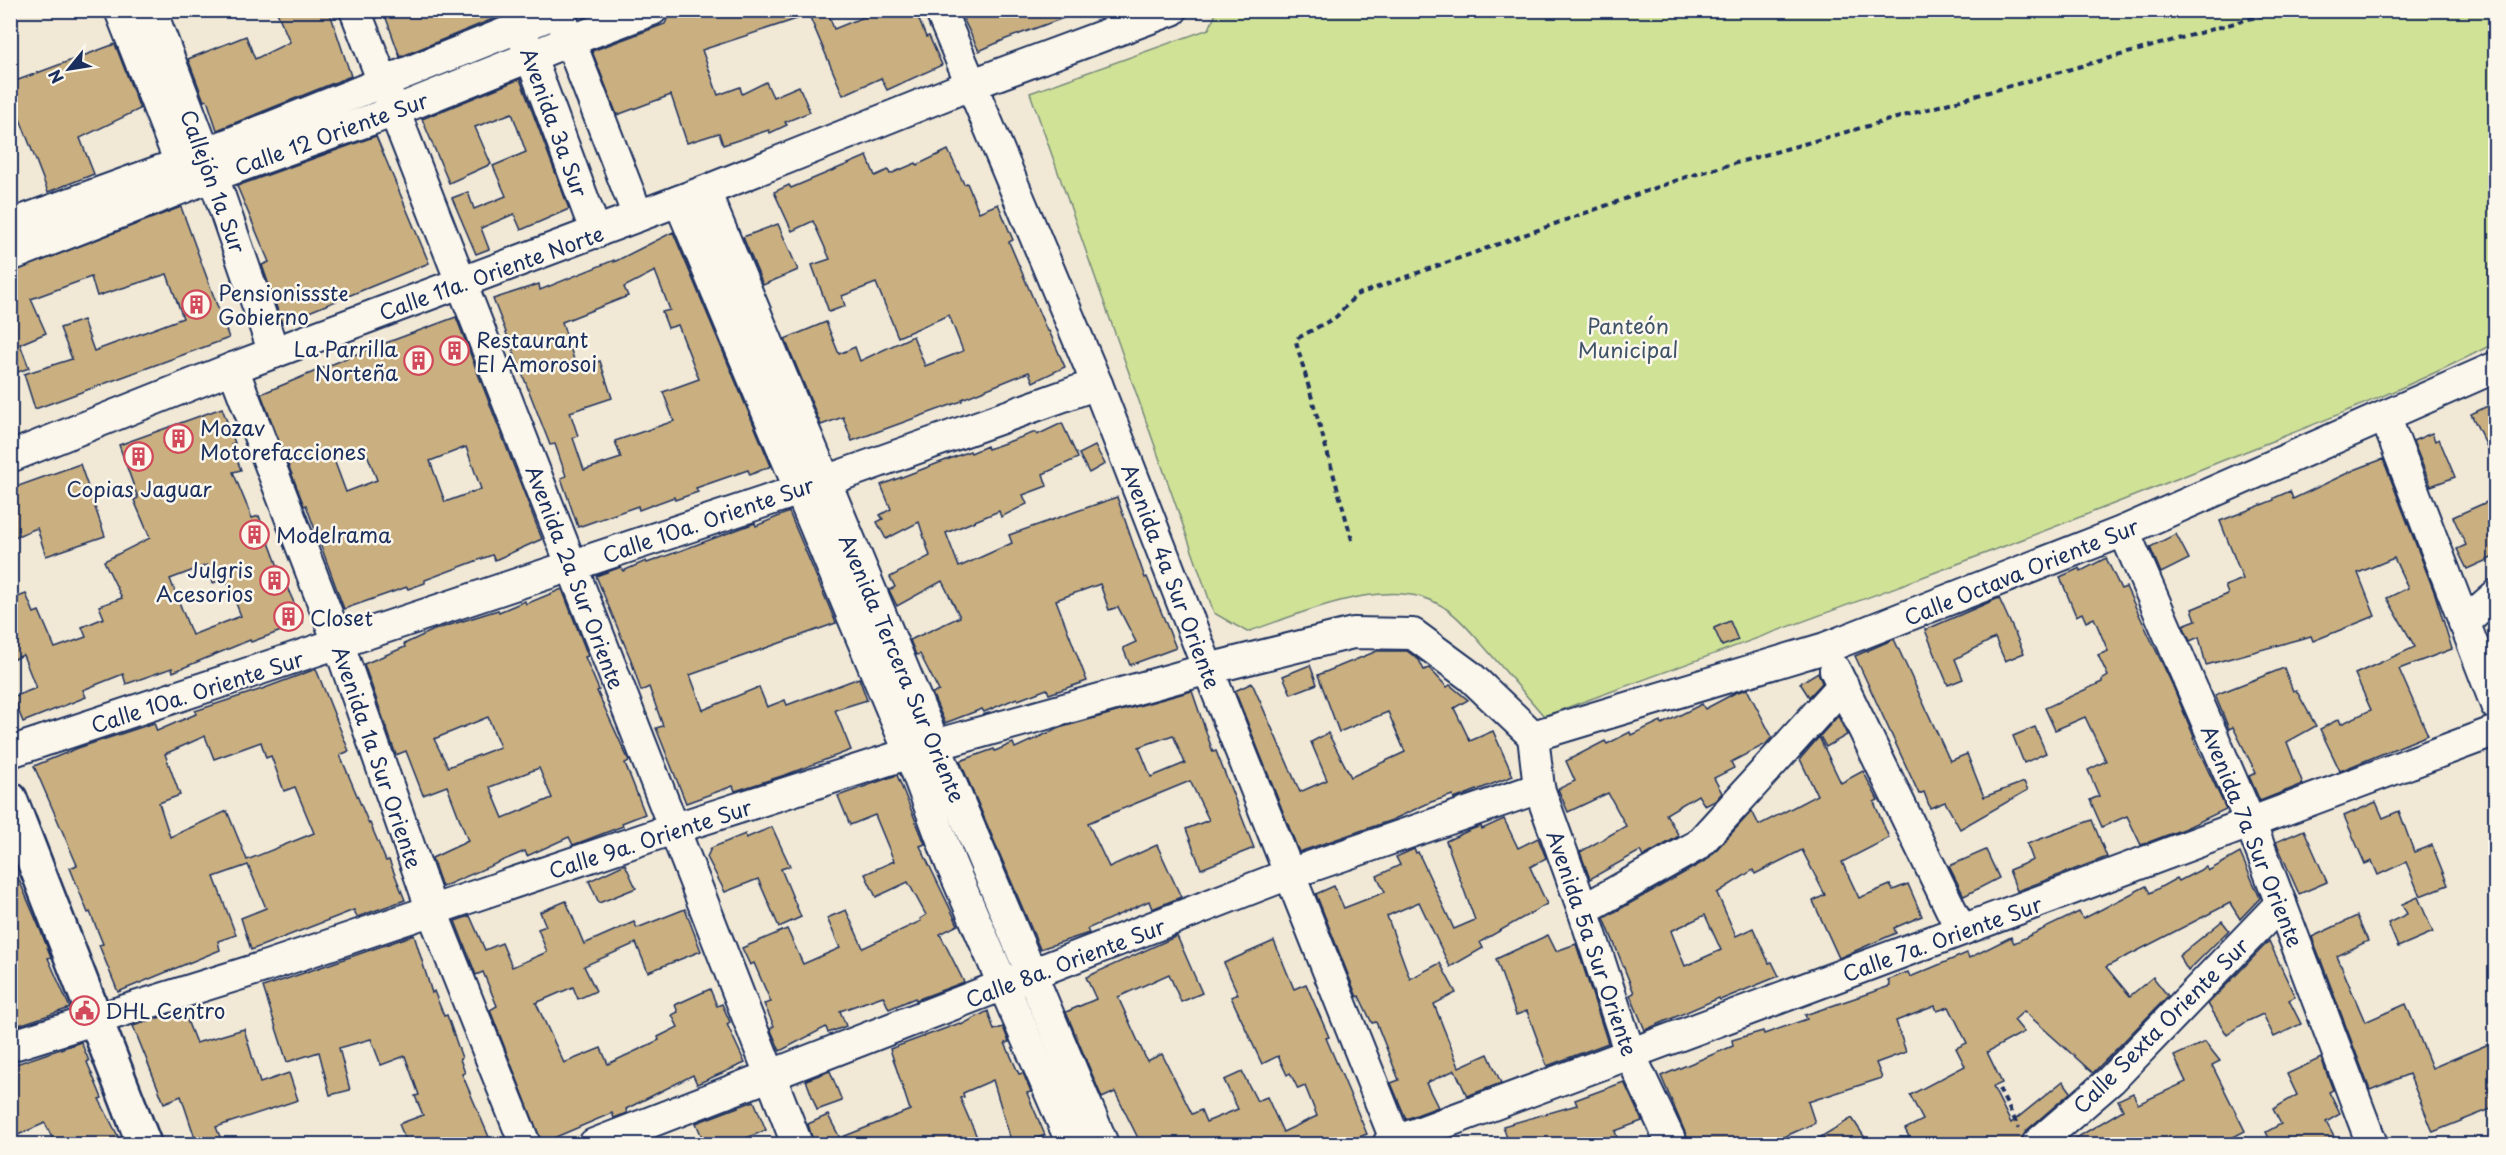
<svg xmlns="http://www.w3.org/2000/svg" width="2506" height="1155" viewBox="0 0 2506 1155" font-family="'Playpen Sans',sans-serif">
  <style>
    .green { fill: #d0e296; stroke: #76887a; stroke-width: 1.5 }
    .building { fill: #cab080; stroke: #1b2f5e; stroke-width: 1.5; fill-rule: evenodd }
    .lines { fill: none; stroke-linecap: round; stroke-linejoin: round }
    .minor-casing { stroke: #1b2f5e; stroke-width: 34 }
    .major-casing { stroke: #1b2f5e; stroke-width: 38 }
    .path { stroke: #1b2f5e; stroke-width: 4; stroke-dasharray: 6 4.5; stroke-linecap: butt }
    .minor { stroke: #fbf7ec; stroke-width: 30 }
    .major { stroke: #fbf7ec; stroke-width: 33 }
    .labels { text-anchor: middle; dominant-baseline: central; stroke-width: 5; stroke-linejoin: round; paint-order: stroke }
    .street-label { font-size: 21px; fill: #1b2f5e; stroke: #fbf7ec }
    .poi-label { font-size: 21px; fill: #1b2f5e; stroke: #fbf7ec; text-anchor: start }
    .park-label { font-size: 21px; fill: #3f5369; stroke: #fbf7ec }
  </style>
  <rect width="100%" height="100%" fill="#f1e9d6"/>
  <filter id="ink" filterUnits="userSpaceOnUse"><feTurbulence type="fractalNoise" baseFrequency=".0167" numOctaves="2"/><feDisplacementMap in="SourceGraphic" scale="12" xChannelSelector="R" yChannelSelector="G"/><feConvolveMatrix kernelMatrix="1 2 1 2 8 2 1 2 1" color-interpolation-filters="sRGB"/></filter>
  <g filter="url(#ink)">
    <path class="green" d="M1217 11H2495V343C2396 395 2288 434 2184 476 1972 561 1758 638 1544 716 1525 694 1506 672 1487 650 1474 636 1461 618 1445 608 1392 571 1302 614 1247 632L1214 613 1030 93 1209 29Z"/>
    <g class="building">
      <path d="M276 10H329L351 76 217 130 207 100 204 101 188 59 246 36 255 59 290 42Z"/>
      <path d="M410 10H515L400 57 386 18Z"/>
      <path d="M671 10H827L834 29 881 10H915L926 37 929 36 942 65 887 90 881 78 843 95 809 15 702 50 718 95 740 87 742 94 766 82 773 97 799 86 810 112 785 122 787 125 770 133 769 130 723 145 719 133 687 143 671 95 617 115 592 51 665 24Z"/>
      <path d="M959 10H1080V12L1006 39 979 51Z"/>
      <path d="M115 44 140 109 80 138 94 174 48 192 20 119 10 123V83Z"/>
      <path d="M520 79 569 209 521 230 514 214 481 228 489 249 476 254 452 198 468 192 474 209 506 196 493 166 526 152 512 113 475 127 491 164 449 183 422 119Z"/>
      <path d="M376 136 429 263 282 323 262 265 269 262 237 186Z"/>
      <path d="M948 150 964 184 967 183 979 212 998 204 1013 240 1009 242 1047 331H1049L1065 367 1033 382 1029 372 962 399V401L852 441 843 417 821 425 785 339 826 322 839 354 855 347 860 361 913 336 925 366 963 351 949 315 898 337 876 283 842 296 845 306 829 312 812 265 830 259 813 221 792 231 774 192 789 185 791 188 867 156 875 176 888 170 890 174 916 163 917 165Z"/>
      <path d="M181 207 229 338 35 409 24 374 72 359 60 328 83 320 94 351 183 318 167 274 97 296 91 277 31 299 46 333 20 344 29 368 10 375V273Z"/>
      <path d="M778 224 798 270 763 285 743 237Z"/>
      <path d="M673 232 771 466 750 475 748 470 696 488 698 492 675 500 674 497 639 510 638 506 578 527 561 478 566 476 555 444 550 445 493 299 539 284 540 290 614 260V262ZM655 271 670 310 662 312 668 328 678 325 699 379 663 392 674 421 615 441 621 458 584 470 573 438 578 436 570 412 612 398 600 361 577 369 562 322 628 296 624 287Z"/>
      <path d="M456 317 542 539 495 560 492 555 425 580V583L408 589 407 587 344 609 306 505 304 506 261 394 364 351ZM364 446 377 480 346 492 333 457ZM466 447 481 489 445 502 430 461Z"/>
      <path d="M2496 402V465L2471 414Z"/>
      <path d="M222 408 235 443 231 444 241 470 233 472 252 518 259 516 279 569 303 623 251 642 250 640 173 672 172 668 126 684 123 674 83 690 86 697 23 722 13 697 36 688 23 655 10 661V600L26 594 34 613 39 611 55 648 86 637 82 627 104 618 99 606 122 598 104 561 150 538 134 500 138 498 119 445ZM207 565 213 583 226 578 241 616 192 635 170 579Z"/>
      <path d="M1062 423 1078 458 1043 474 1047 486 1023 495 1027 504 1001 517 999 511 946 533 959 567 1012 543 1009 535 1117 497 1145 578 1147 577 1176 648 1130 665 1123 648 1136 642 1118 607 1109 610 1100 584 1056 600 1087 681 1049 694 1047 689 1018 700 1017 698 984 712 982 709 945 723 932 693 939 691 920 654 916 655 910 640 960 617 942 581 897 606 889 590 895 587 890 577 930 556 919 522 886 539 877 522 883 519 880 515 891 509 881 485 970 451 971 453 987 446 988 449 1036 432 1037 435Z"/>
      <path d="M2432 433 2435 441 2439 439 2455 477 2431 486 2413 441Z"/>
      <path d="M1095 446 1105 464 1089 473 1079 454Z"/>
      <path d="M2383 459 2435 594 2452 649 2399 669 2428 735 2340 771 2320 729 2339 719 2341 724 2371 710 2355 674 2415 647 2387 598 2408 588 2394 558 2358 573 2375 616 2313 641 2311 636 2206 665 2199 637 2190 641 2183 625 2196 620 2192 609 2228 594 2225 586 2243 579 2220 521 2274 500V498L2290 491 2293 499 2354 470Z"/>
      <path d="M80 464 105 536 46 556 37 528 10 539V489Z"/>
      <path d="M2496 498V556L2467 569 2457 549 2466 545 2453 517Z"/>
      <path d="M789 512 836 623 690 675 703 710 759 687 767 707 785 700 787 705 859 678 867 700 835 710 851 750 788 774 735 791 733 786 686 803 656 728 663 726 649 687 641 691 631 660 596 576 621 567 623 571 646 561 647 563 755 523 756 526Z"/>
      <path d="M2176 534 2189 559 2161 573 2150 547Z"/>
      <path d="M2106 558 2121 589 2126 587 2172 684 2194 737 2193 738 2226 809 2186 828 2141 845 2127 816 2102 827 2090 800 2099 796 2088 770 2106 761 2085 717 2055 730 2045 708 2102 682V680L2108 676 2098 655 2108 651 2094 618 2086 622 2082 613 2076 616 2060 577 2080 568 2081 571Z"/>
      <path d="M562 589 588 656 585 657 599 690 597 691 629 761 625 763 645 814 622 823 623 826 573 845 569 837 527 856 525 851 442 887 432 858 468 841 447 786 423 795 406 751 396 755 364 664 405 647 404 644 434 630 498 610 499 612 525 601 526 604ZM488 717 500 747 448 767 434 739ZM539 768 552 798 503 818 490 787Z"/>
      <path d="M1999 598 2024 653 2005 661 1995 638 1955 659 1963 679 1948 685 1925 630Z"/>
      <path d="M1730 621 1738 640 1722 646 1714 628Z"/>
      <path d="M1894 639 1950 761 1967 754 1984 797 2024 782 2028 790 1960 829 1945 802 1930 808 1924 792 1919 794 1855 656Z"/>
      <path d="M1377 651H1407L1419 660 1424 670 1429 668 1447 687 1450 685 1468 700 1454 708 1470 741 1493 731 1513 776 1454 799 1453 795 1431 802 1392 820 1299 852 1235 691 1252 683 1300 792 1327 780 1311 742 1328 733 1351 777 1405 752 1388 712 1339 732 1318 675Z"/>
      <path d="M1310 665 1317 684 1291 694 1283 676Z"/>
      <path d="M2284 668 2293 691 2296 690 2316 726 2287 742 2303 784 2260 801 2249 776 2256 773 2233 727 2229 729 2215 695Z"/>
      <path d="M316 669 349 751 340 755 369 824 370 823 386 861 389 860 405 900 357 917 354 910 251 950 241 918 266 908 248 865 214 877 236 935 218 941 220 950 118 992 99 945 103 944 90 912 88 913 70 868 77 865 34 766 78 748 154 723 157 731 196 714 195 711 262 689ZM205 736 214 759 261 742 266 758 271 756 284 791 295 787 314 833 247 860 227 811 170 837 159 803 180 795 165 754Z"/>
      <path d="M1818 672 1822 683 1809 697 1800 683Z"/>
      <path d="M1747 689 1772 737 1766 744 1731 762 1734 768 1714 778 1722 793 1715 801 1705 806 1698 795 1666 814 1679 836 1643 857 1640 851 1590 879 1580 852 1626 826 1608 793 1568 812 1558 789 1575 781 1566 761 1605 741 1607 744 1630 732 1631 735 1661 721 1662 724 1702 704 1705 709 1735 693Z"/>
      <path d="M1192 691 1213 752 1216 751 1254 848 1201 869 1186 829 1209 820 1190 781 1088 823 1109 867 1157 845 1181 897 1152 909 1149 901 1087 929 1089 933 1040 949 960 761 994 749 995 751 1013 743 1015 748 1059 728ZM1173 735 1185 763 1151 777 1139 747Z"/>
      <path d="M1838 716 1847 735 1826 747 1820 736Z"/>
      <path d="M2035 727 2046 753 2024 763 2013 736Z"/>
      <path d="M1819 737 1841 783 1863 771 1878 800 1874 802 1889 838 1842 862 1859 898 1890 885 1893 890 1908 884 1922 916 1894 928 1896 933 1839 958 1813 901 1825 895 1802 850 1755 874 1753 870 1717 893 1736 936 1753 928 1769 963 1772 962 1779 976 1720 1000 1719 998 1645 1030 1630 995 1634 993 1604 918 1707 860 1752 811 1759 825 1817 795 1800 759ZM1705 915 1721 950 1685 966 1671 931Z"/>
      <path d="M897 775 925 844 920 846 958 925 940 934 964 982 916 1000 915 998 889 1009 883 996 840 1011 846 1026 828 1033 826 1027 780 1051 770 1028 774 1026 764 1004 771 1002 754 963 750 965 742 948 787 929 803 964 840 948 827 918 846 910 863 948 921 921 920 919 926 915 908 882 876 897 865 874 894 861 875 815 850 825 838 796Z"/>
      <path d="M2376 802 2383 818 2399 811 2414 852 2432 845 2448 885 2420 896 2406 862 2378 875 2372 861 2365 864 2344 816Z"/>
      <path d="M1504 819 1518 848 1538 838 1546 858 1530 867 1547 904 1480 942 1483 948 1450 967 1419 902 1387 916 1410 979 1440 963 1456 993 1434 1004 1459 1067 1488 1054 1501 1083 1467 1096 1455 1070 1426 1083 1438 1107 1406 1119 1391 1083 1399 1080 1376 1022 1372 1023 1359 996 1357 997 1316 894 1334 886 1344 908 1385 892 1377 876 1400 865 1396 857 1414 849 1416 853 1418 852 1454 929 1475 920 1446 841 1470 830 1481 826 1482 829Z"/>
      <path d="M2092 820 2107 857 2017 891 2009 870 2033 860 2027 844Z"/>
      <path d="M772 827 790 866 781 869 801 917 779 927 758 879 725 892 707 857 711 848 745 834 746 838Z"/>
      <path d="M2304 830 2327 882 2299 894 2276 842Z"/>
      <path d="M1986 850 1999 878 1964 896 1949 866Z"/>
      <path d="M2240 853 2260 898 2240 919 2230 903 2106 967 2130 996 2153 977 2168 996 2093 1073 2024 1011 2014 1020 2024 1032 1987 1052 2002 1083 1993 1087 2011 1123 2063 1081 2071 1092 2026 1131 2020 1144H1913L1905 1129 1923 1120 1910 1095 1965 1066 1956 1048 1967 1043 1949 1007 1937 1011 1935 1006 1896 1021 1906 1052 1876 1063 1882 1078 1808 1102 1815 1123 1768 1144H1690L1661 1076 1733 1046 1732 1040 1763 1031 1764 1034 1807 1019 1805 1015 1890 986 1888 980 1908 972 1910 977 1967 953 1969 958 2011 937 2014 943 2079 912 2083 919 2146 886 2150 893 2177 878 2179 881 2206 867 2208 871Z"/>
      <path d="M10 859 40 929 51 957 48 958 70 1008 10 1028Z"/>
      <path d="M625 864 636 888 599 903 589 881Z"/>
      <path d="M2418 897 2433 932 2398 947 2388 923 2407 914 2402 904Z"/>
      <path d="M566 901 584 944 634 922 637 928 685 909 701 951 648 972 636 943 584 966 596 991 578 999 573 987 536 1003 564 1063 601 1048 608 1064 659 1040 658 1037 678 1027 672 1015 678 1012 675 1005 710 989 717 1006 722 1004 730 1022 727 1024 745 1063 697 1084 693 1075 626 1109 627 1113 614 1118 612 1113 542 1143 490 1010 497 1006 483 972 476 975 455 921 470 916 485 950 502 943 512 967 547 952 538 929 546 926 540 912Z"/>
      <path d="M2357 916 2368 941 2337 956 2365 1022 2406 1004 2432 1068 2496 1041V1107L2433 1132 2409 1074 2370 1090 2312 937Z"/>
      <path d="M2222 921 2229 930 2188 971 2179 956Z"/>
      <path d="M414 935 432 993 434 991 444 1016 447 1015 462 1058 460 1059 465 1073 462 1074 492 1144H407L399 1124 423 1115 415 1096 419 1095 405 1056 381 1065 371 1039 339 1048 350 1090 330 1095 319 1052 287 1062 263 987Z"/>
      <path d="M1548 935 1556 951 1576 944 1608 1043 1547 1066 1527 1011 1516 1015 1496 959Z"/>
      <path d="M1177 936 1202 993 1181 1002 1169 974 1118 997 1147 1061 1162 1054 1192 1114 1201 1110 1206 1122 1238 1109 1224 1080 1242 1072 1257 1101 1267 1097 1283 1132 1317 1116 1305 1086 1298 1089 1290 1073 1287 1075 1278 1056 1262 1064 1231 997 1238 994 1224 963 1274 941 1294 989 1306 984 1329 1037 1326 1038 1367 1134 1341 1144H1141L1115 1092 1102 1098 1066 1012 1096 999 1086 977Z"/>
      <path d="M2269 941 2295 997 2289 1000 2301 1024 2274 1037 2263 1014 2246 1022 2227 1035 2208 1004Z"/>
      <path d="M183 1010 196 1043 244 1029 260 1083 289 1073 298 1100 216 1127 223 1144H197L181 1096 164 1103 133 1026Z"/>
      <path d="M988 1011 994 1030 1003 1027 1009 1042 1005 1043 1019 1074 1023 1073 1030 1089 1031 1092 1027 1093 1045 1135 1023 1144H1012L993 1080 963 1093 964 1097 960 1098 980 1144H814L808 1124 828 1115 840 1138 910 1110 890 1049 960 1023 961 1025Z"/>
      <path d="M81 1042 89 1061 87 1062 102 1098 99 1099 122 1144H55L45 1123 18 1135 10 1118V1066Z"/>
      <path d="M2205 1042 2220 1061 2212 1065 2245 1131 2220 1144H2066L2123 1110 2118 1100 2133 1093 2138 1104 2186 1082 2174 1056Z"/>
      <path d="M2321 1058 2333 1090 2329 1092 2340 1114 2326 1122 2338 1144H2272L2266 1132 2281 1124 2273 1109 2297 1095 2287 1074Z"/>
      <path d="M830 1071 842 1101 817 1110 806 1080Z"/>
      <path d="M1624 1082 1642 1121 1615 1131 1619 1144H1509L1503 1126 1577 1105 1575 1100Z"/>
      <path d="M754 1101 766 1130 732 1144H705L696 1123Z"/>
      <path d="M1852 1118 1869 1144H1809Z"/>
    </g>
    <g class="lines">
      <defs>
        <g id="minor">
          <path d="M120 10 187 181"/>
          <path d="M151 10 205 153 274 353"/>
          <path d="M355 10 797 1144"/>
          <path d="M940 10 1097 384 1208 669 1397 1144"/>
          <path d="M563 23 638 216"/>
          <path d="M524 39 596 233"/>
          <path d="M705 191 935 745 1103 1144"/>
          <path d="M679 201 910 754 951 864 1072 1144"/>
          <path d="M10 225 181 163 563 10"/>
          <path d="M10 256 213 176 395 111 569 41 652 10"/>
          <path d="M233 368 339 645 432 911 525 1144"/>
          <path d="M2385 416 2496 705"/>
          <path d="M10 457 233 368 705 191 970 85 1172 10"/>
          <path d="M2124 531 2250 822 2372 1144"/>
          <path d="M2464 623 2496 595"/>
          <path d="M1835 670 1961 930"/>
          <path d="M1533 736 1825 648 2124 531 2496 367"/>
          <path d="M1533 736 1539 788 1583 910 1630 1054 1672 1144"/>
          <path d="M10 752 800 490 1097 384"/>
          <path d="M1583 910 1698 845 1843 685"/>
          <path d="M10 1046 264 967 673 829 935 745 1208 669 1353 633 1413 634 1470 676 1533 736"/>
          <path d="M594 1144 1289 874 1539 788"/>
          <path d="M1388 1144 2496 731"/>
          <path d="M2037 1144 2111 1080 2281 903"/>
        </g>
        <path id="major" d="M10 799 144 1144"/>
      </defs>
      <use href="#minor" class="minor-casing"/>
      <use href="#major" class="major-casing"/>
      <g class="path">
        <path d="M1352 540 1296 342 1298 338 1336 317 1356 295 1686 177 2281 10"/>
        <path d="M1999 1089 2019 1128"/>
      </g>
      <use href="#minor" class="minor"/>
      <use href="#major" class="major"/>
    </g>
  </g>
  <defs>
    <symbol id="building-ring" viewBox="-11 -11 22 22"><circle r="9.5" fill="#fbf7ec" stroke="#d1495b" stroke-width="1.5"/><path d="M-4-6H4V6H1V3H-1V6H-4ZM-2.5-4.3h1.7v1.8h-1.7ZM.8-4.3h1.7v1.8H.8ZM-2.5-1h1.7V.8h-1.7ZM.8-1h1.7V.8H.8Z" fill="#d1495b"/></symbol>
    <symbol id="civic-ring" viewBox="-11 -11 22 22"><circle r="9.5" fill="#fbf7ec" stroke="#d1495b" stroke-width="1.5"/><path d="M-.6-6.5H3V-4.5H.6V-3L4-1V1h2V6H-6V1h2V-1L-.6-3ZM-1.2 2.5V6h2.4V2.5Z" fill="#d1495b"/></symbol>
  </defs>
  <g fill-rule="evenodd">
    <use href="#building-ring" x="180" y="288" width="33" height="33"/>
    <use href="#building-ring" x="438" y="334" width="33" height="33"/>
    <use href="#building-ring" x="402" y="344" width="33" height="33"/>
    <use href="#building-ring" x="162" y="422" width="33" height="33"/>
    <use href="#building-ring" x="122" y="440" width="33" height="33"/>
    <use href="#building-ring" x="238" y="518" width="33" height="33"/>
    <use href="#building-ring" x="258" y="564" width="33" height="33"/>
    <use href="#building-ring" x="272" y="600" width="33" height="33"/>
    <use href="#civic-ring" x="68" y="994" width="33" height="33"/>
  </g>
  <g class="labels">
    <g class="street-label">
      <text transform="translate(555 122) rotate(70)">Avenida 3a Sur</text>
      <text transform="translate(331 133) rotate(-20)">Calle 12 Oriente Sur</text>
      <text transform="translate(214 181) rotate(70)">Callejón 1a Sur</text>
      <text transform="translate(491 272) rotate(-20)">Calle 11a. Oriente Norte</text>
      <text transform="translate(708 519) rotate(-19)">Calle 10a. Oriente Sur</text>
      <text transform="translate(2021 571) rotate(-22)">Calle Octava Oriente Sur</text>
      <text transform="translate(1172 576) rotate(69)">Avenida 4a Sur Oriente</text>
      <text transform="translate(576 577) rotate(69)">Avenida 2a Sur Oriente</text>
      <text transform="translate(903 668) rotate(67)">Avenida Tercera Sur Oriente</text>
      <text transform="translate(197 691) rotate(-18)">Calle 10a. Oriente Sur</text>
      <text transform="translate(378 757) rotate(71)">Avenida 1a Sur Oriente</text>
      <text transform="translate(2253 836) rotate(68)">Avenida 7a Sur Oriente</text>
      <text transform="translate(650 838) rotate(-18)">Calle 9a. Oriente Sur</text>
      <text transform="translate(1942 938) rotate(-20)">Calle 7a. Oriente Sur</text>
      <text transform="translate(1593 943) rotate(71)">Avenida 5a Sur Oriente</text>
      <text transform="translate(1065 962) rotate(-21)">Calle 8a. Oriente Sur</text>
      <text transform="translate(2160 1025) rotate(-45)">Calle Sexta Oriente Sur</text>
    </g>
    <g class="poi-label">
      <text x="218" y="292">Pensionissste<tspan x="218" dy="24">Gobierno</tspan></text>
      <text x="476" y="339">Restaurant<tspan x="476" dy="24">El Amorosoi</tspan></text>
      <text x="398" y="348" text-anchor="end">La Parrilla<tspan x="398" dy="24">Norteña</tspan></text>
      <text x="200" y="427">Mozav<tspan x="200" dy="24">Motorefacciones</tspan></text>
      <text x="139" y="488" text-anchor="middle">Copias Jaguar</text>
      <text x="276" y="534">Modelrama</text>
      <text x="253" y="569" text-anchor="end">Julgris<tspan x="253" dy="24">Acesorios</tspan></text>
      <text x="310" y="617">Closet</text>
      <text x="105" y="1010">DHL Centro</text>
    </g>
    <g class="park-label">
      <text x="1628" y="325">Panteón<tspan x="1628" dy="24">Municipal</tspan></text>
    </g>
  </g>
  <rect width="2506" height="1155" fill="none" stroke="#fbf7ec" stroke-width="36"/>
  <rect x="18" y="18" width="2470" height="1119" fill="none" stroke="#1b2f5e" stroke-width="2" filter="url(#ink)"/>
  <g transform="translate(69 69) rotate(240)" stroke="#fbf7ec" stroke-width="4.5" paint-order="stroke">
  <path d="M0-4.5L10 22L0 15L-10 22Z" fill="#1b2f5e"/>
  <text y="-9" font-size="16" font-weight="bold" text-anchor="middle" fill="#1b2f5e">N</text>
  </g>
</svg>
